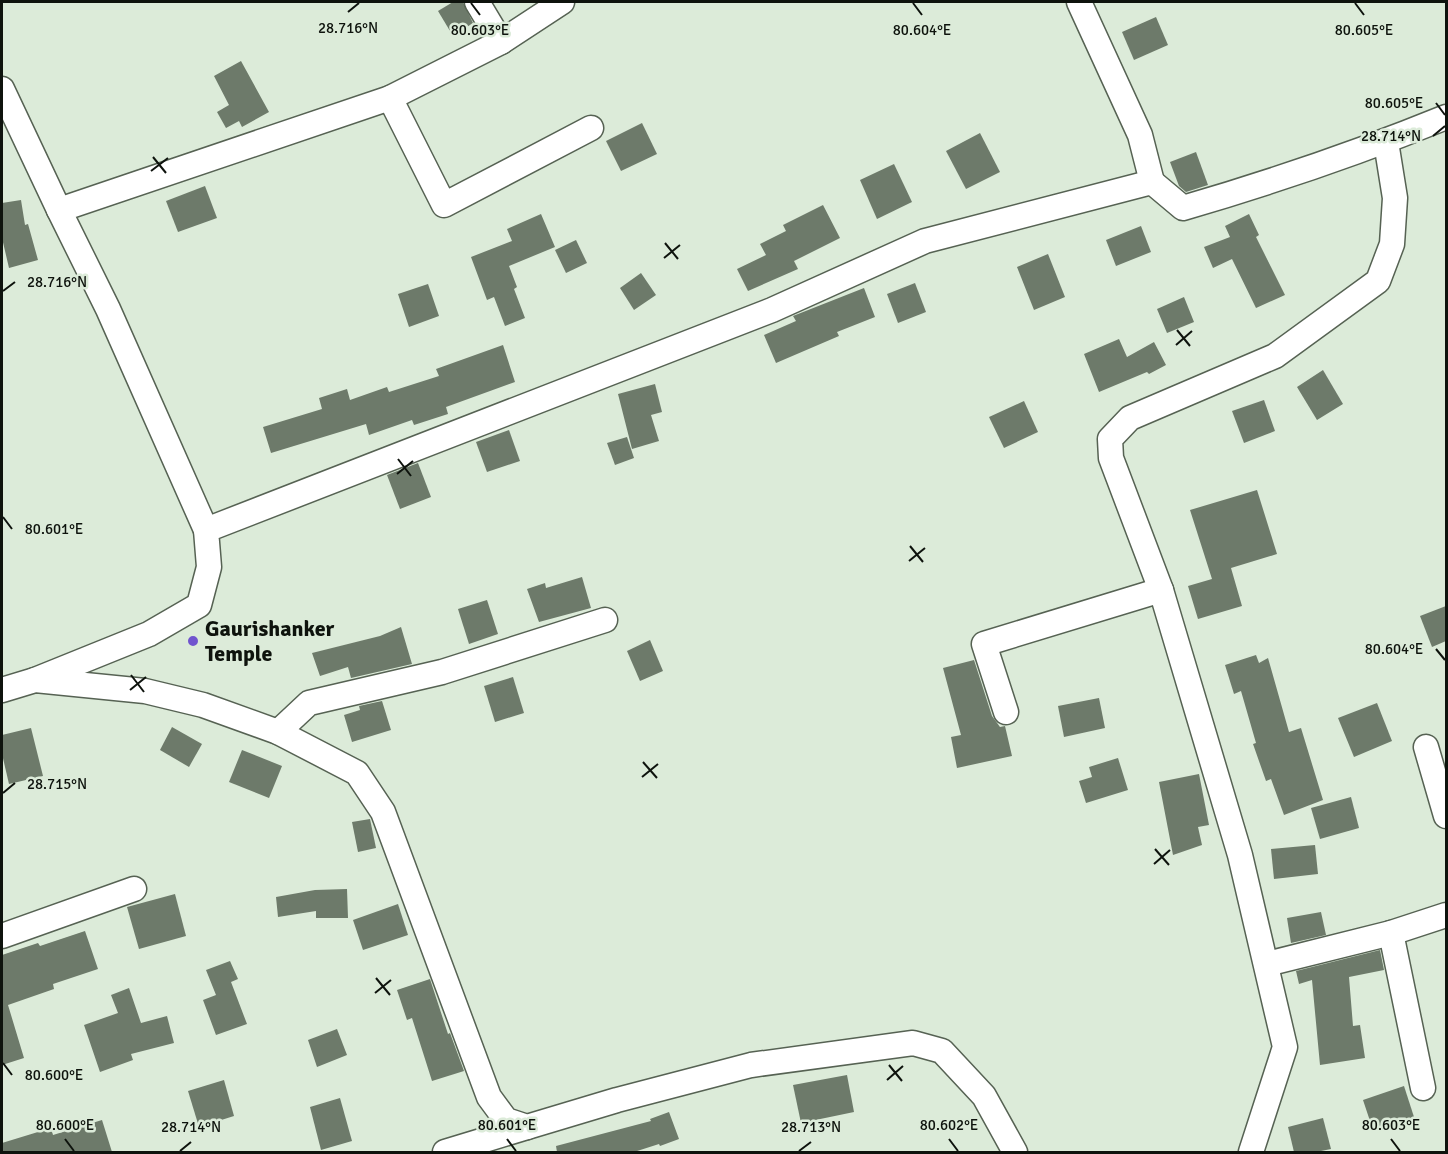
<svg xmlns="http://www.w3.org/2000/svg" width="1448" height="1154" viewBox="0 0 1448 1154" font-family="Signika,sans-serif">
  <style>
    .building { fill: #6d7a6a }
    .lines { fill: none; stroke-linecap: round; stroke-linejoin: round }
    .minor-casing { stroke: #566253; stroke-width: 27 }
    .minor { stroke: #fff; stroke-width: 24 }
    .ticks { fill: none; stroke: #0e130d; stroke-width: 2 }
    .poi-dot { fill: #7054ce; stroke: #dcebd9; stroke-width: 2 }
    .labels { text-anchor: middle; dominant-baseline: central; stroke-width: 5; stroke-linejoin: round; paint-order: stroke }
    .poi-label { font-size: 22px; font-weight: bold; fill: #0e130d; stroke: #dcebd9; text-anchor: start }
    .ticks-label { font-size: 15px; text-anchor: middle; fill: #0e130d; stroke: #dcebd9; stroke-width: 5; stroke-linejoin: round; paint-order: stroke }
  </style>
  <rect width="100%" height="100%" fill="#dcebd9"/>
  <g class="building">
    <path d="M453 2H463L473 23 453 36 438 11Z"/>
    <path d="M1156 17 1168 45 1134 60 1122 32Z"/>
    <path d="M241 61 269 112 242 127 239 121 226 128 217 112 229 105 214 76Z"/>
    <path d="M642 123 657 154 621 171 606 141Z"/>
    <path d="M980 133 1000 172 966 189 946 151Z"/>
    <path d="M1196 152 1208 185 1186 192 1179 186 1170 162Z"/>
    <path d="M894 164 912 202 877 219 860 180Z"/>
    <path d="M205 186 217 218 178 232 166 201Z"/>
    <path d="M21 200 25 225 28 224 38 260 9 268 2 238V203Z"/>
    <path d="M823 205 840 238 794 261 798 269 748 291 737 269 766 255 760 244 786 231 783 225Z"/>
    <path d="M541 214 555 247 509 266 517 287 514 289 525 318 505 326 494 297 487 300 471 257 512 241 507 229Z"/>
    <path d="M1249 214 1259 235 1256 237 1285 295 1256 308 1232 259 1213 268 1204 247 1230 237 1225 226Z"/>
    <path d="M1141 226 1151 252 1116 266 1106 240Z"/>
    <path d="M576 240 587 263 566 273 555 250Z"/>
    <path d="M1048 254 1065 297 1034 310 1017 267Z"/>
    <path d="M641 273 656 295 634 310 620 288Z"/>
    <path d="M915 283 926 312 898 323 887 294Z"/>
    <path d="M428 284 439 316 409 327 398 294Z"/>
    <path d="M864 288 875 317 837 332 839 336 776 363 764 335 796 321 793 316Z"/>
    <path d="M1184 297 1194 322 1167 333 1157 309Z"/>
    <path d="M1119 339 1127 357 1154 342 1166 365 1149 374 1147 372 1099 392 1084 354Z"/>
    <path d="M503 345 515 382 446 407 448 414 414 425 412 420 369 435 366 424 271 453 263 427 322 409 319 398 347 389 350 400 387 387 389 392 439 376 436 369Z"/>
    <path d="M1323 370 1343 404 1317 420 1297 387Z"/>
    <path d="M655 384 662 412 651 415 659 441 632 449 618 394Z"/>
    <path d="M1264 400 1275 431 1244 443 1232 411Z"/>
    <path d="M1024 401 1038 432 1004 448 989 417Z"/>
    <path d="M509 430 520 461 487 472 476 442Z"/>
    <path d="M627 437 634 458 615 465 607 443Z"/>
    <path d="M418 463 431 497 400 509 387 475Z"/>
    <path d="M1257 490 1277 554 1231 568 1242 606 1198 619 1188 586 1212 579 1190 510Z"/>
    <path d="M582 577 591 608 539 622 527 589 545 583 546 588Z"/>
    <path d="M487 600 498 634 469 644 458 609Z"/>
    <path d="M1446 606V641L1432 647 1420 616Z"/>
    <path d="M401 627 412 664 351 678 348 667 320 676 312 653 380 636Z"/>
    <path d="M650 640 663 671 640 681 627 651Z"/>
    <path d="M1256 655 1259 663 1268 658 1289 732 1301 728 1323 800 1284 815 1271 779 1266 781 1253 744 1256 743 1241 691 1234 694 1225 665Z"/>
    <path d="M974 660 992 716 1000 727 1005 726 1012 756 957 768 951 737 961 735 943 668Z"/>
    <path d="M513 677 524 713 495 722 484 686Z"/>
    <path d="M1099 698 1105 728 1064 737 1058 706Z"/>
    <path d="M382 701 391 730 352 742 344 715 360 710 359 706Z"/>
    <path d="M1377 703 1392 741 1354 757 1338 718Z"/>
    <path d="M172 727 202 744 189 767 160 750Z"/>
    <path d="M31 728 43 776 9 784 2 754V735Z"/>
    <path d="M242 750 282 766 269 798 229 782Z"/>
    <path d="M1118 758 1128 790 1086 803 1079 781 1092 777 1089 767Z"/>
    <path d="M1199 774 1209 825 1198 827 1202 845 1173 855 1159 782Z"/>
    <path d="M1351 797 1359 828 1320 839 1311 808Z"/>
    <path d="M370 819 376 848 358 852 352 822Z"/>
    <path d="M1315 845 1318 874 1274 879 1271 849Z"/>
    <path d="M347 889 348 918H316V911L278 917 276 897 315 890Z"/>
    <path d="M175 894 186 936 139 949 127 907Z"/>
    <path d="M398 904 408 935 363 950 353 920Z"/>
    <path d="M1321 912 1326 935 1291 943 1287 918Z"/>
    <path d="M85 931 98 969 53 984 54 989 8 1005 24 1058 2 1065V955L38 943 40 946Z"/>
    <path d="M1380 950 1384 970 1349 977 1353 1026 1360 1025 1365 1058 1320 1065 1312 980 1299 984 1296 971Z"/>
    <path d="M230 961 238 979 231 982 247 1024 216 1035 203 1000 216 995 206 970Z"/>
    <path d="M430 979 448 1034 450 1033 464 1071 432 1081 412 1018 407 1020 397 990Z"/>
    <path d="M129 988 141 1023 167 1016 174 1043 131 1054 133 1060 100 1072 84 1025 118 1013 111 995Z"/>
    <path d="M337 1029 347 1055 317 1067 308 1040Z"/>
    <path d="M847 1075 854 1112 801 1123 793 1085Z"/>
    <path d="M224 1080 234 1116 199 1127 188 1091Z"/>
    <path d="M1404 1086 1414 1117 1373 1130 1363 1100Z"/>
    <path d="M340 1098 352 1141 321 1150 310 1107Z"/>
    <path d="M669 1112 679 1139 660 1146 659 1144 634 1152H557L556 1146 651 1121 650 1119Z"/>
    <path d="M1323 1118 1331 1149 1316 1152H1294L1288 1127Z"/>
    <path d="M102 1120 112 1152H2V1143L51 1128 53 1135Z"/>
  </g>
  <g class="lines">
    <defs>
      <g id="minor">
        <path d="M477 2 501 42"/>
        <path d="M1079 2 1140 135 1152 182"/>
        <path d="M2 89 59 210"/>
        <path d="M390 98 444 205 591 128"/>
        <path d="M206 530 108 309 59 210 390 98 501 42 562 2"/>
        <path d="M35 680 149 634 199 605 209 567 206 530 772 310 925 241 1152 182 1183 208C1272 182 1360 152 1446 117"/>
        <path d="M2 690 35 680 145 691 203 705 278 732 357 773 383 812 489 1097 506 1120 527 1127 617 1100 751 1065 913 1043 942 1051 984 1096 1015 1152"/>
        <path d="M1006 712 984 644 1161 590"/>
        <path d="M278 732 309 703 442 672 605 620"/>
        <path d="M1426 747 1446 816"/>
        <path d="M1391 933 1423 1088"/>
        <path d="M2 936 134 889"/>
        <path d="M1267 964 1391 933 1446 915"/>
        <path d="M445 1152 527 1127"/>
        <path d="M1251 1152 1285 1047 1240 855 1161 590 1111 458 1110 439 1130 418 1275 356 1378 281 1392 244 1395 198 1386 142"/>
      </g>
    </defs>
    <use href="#minor" class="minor-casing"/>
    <use href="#minor" class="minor"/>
  </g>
  <path class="ticks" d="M471 3 480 15M913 3 922 15M1355 3 1364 15M348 12 359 3M1436 103 1445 115M1433 136 1445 126M153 157 166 173M151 171 168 158M665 243 678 259M664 258 680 245M3 291 15 282M1177 330 1190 346M1176 345 1192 331M398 459 411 476M397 474 413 461M3 517 12 529M910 546 923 562M909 561 925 548M1436 649 1445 660M131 675 144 692M130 690 146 677M643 762 657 778M642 777 658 764M3 793 15 783M1155 849 1169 865M1154 864 1170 850M376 978 390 995M375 993 391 980M3 1063 12 1075M889 1065 902 1081M887 1080 903 1066M65 1139 74 1151M507 1139 516 1151M949 1139 958 1151M1391 1139 1400 1151M180 1151 191 1142M799 1151 811 1142"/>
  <circle class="poi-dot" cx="193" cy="641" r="6"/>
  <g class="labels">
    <g class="poi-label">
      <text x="205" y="628">Gaurishanker<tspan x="205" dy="25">Temple</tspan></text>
    </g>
  </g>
  <g class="ticks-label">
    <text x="348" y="33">28.716°N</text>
    <text x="480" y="35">80.603°E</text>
    <text x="922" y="35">80.604°E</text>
    <text x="1364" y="35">80.605°E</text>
    <text x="1394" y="108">80.605°E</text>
    <text x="1391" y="141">28.714°N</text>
    <text x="57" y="287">28.716°N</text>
    <text x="54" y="534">80.601°E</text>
    <text x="1394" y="654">80.604°E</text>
    <text x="57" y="789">28.715°N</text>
    <text x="54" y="1080">80.600°E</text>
    <text x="65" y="1130">80.600°E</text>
    <text x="507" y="1130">80.601°E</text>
    <text x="949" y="1130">80.602°E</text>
    <text x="1391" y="1130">80.603°E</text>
    <text x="191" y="1132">28.714°N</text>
    <text x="811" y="1132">28.713°N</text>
  </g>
  <rect width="1448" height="1154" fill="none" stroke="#0e130d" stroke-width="6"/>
</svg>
